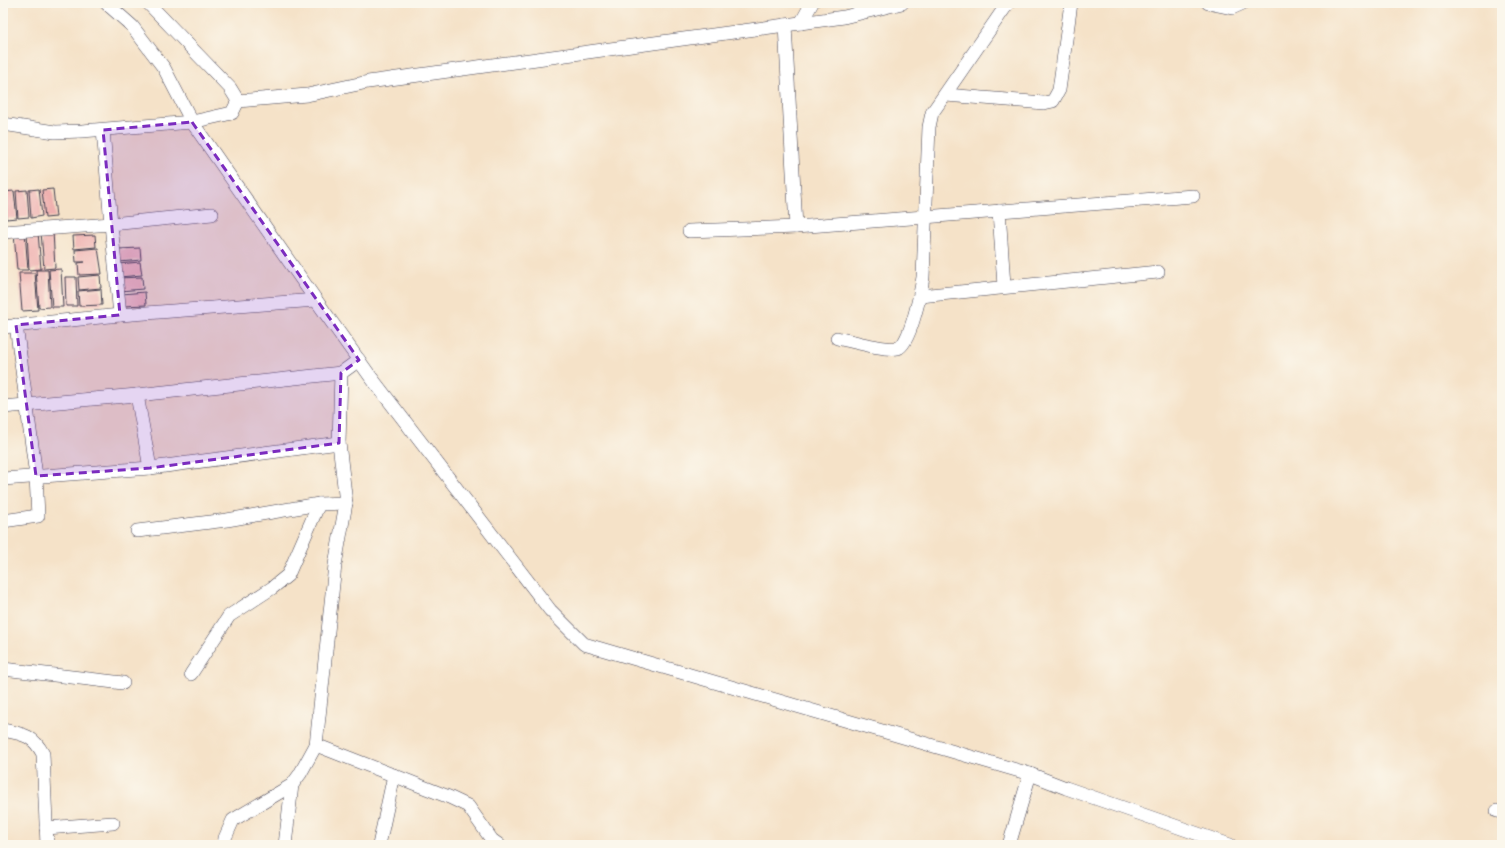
<svg xmlns="http://www.w3.org/2000/svg" width="1505" height="848" viewBox="0 0 1505 848" font-family="Dekko,sans-serif">
  <style>
    .building { fill: #efb0af }
    .lines { fill: none; stroke-linecap: round; stroke-linejoin: round }
    .minor-casing { stroke: #423f50; stroke-width: 14 }
    .minor { stroke: #fff; stroke-width: 13 }
    .marked { fill: #7b2cbf; fill-opacity: 0.2; stroke: #7b2cbf; stroke-width: 3; stroke-dasharray: 8 5; stroke-linejoin: round }
  </style>
  <rect width="100%" height="100%" fill="#fbf7ec"/>
  <filter id="ink" filterUnits="userSpaceOnUse"><feTurbulence type="fractalNoise" baseFrequency=".025" numOctaves="2"/><feDisplacementMap in="SourceGraphic" scale="8" xChannelSelector="R" yChannelSelector="G"/><feConvolveMatrix kernelMatrix="1 2 1 2 8 2 1 2 1" color-interpolation-filters="sRGB"/></filter>
  <filter id="wash" filterUnits="userSpaceOnUse"><feTurbulence type="fractalNoise" baseFrequency=".012" numOctaves="4" result="noise"/><feDisplacementMap in="SourceGraphic" scale="16" xChannelSelector="R" yChannelSelector="G"/><feGaussianBlur stdDeviation="0.9" result="paint"/><feColorMatrix in="noise" values="0 0 0 0 0 0 0 0 0 0 0 0 0 0 0 0 0 1.4 0 .05"/><feComposite in="paint" operator="in"/></filter>
  <g filter="url(#wash)">
    <rect width="100%" height="100%" fill="#f5e2c8"/>
    <g id="blocks">
      <g class="building">
        <path d="M39 189 42 216 31 218 29 190Z"/>
        <path d="M53 189 56 217 45 218 42 190Z"/>
        <path d="M27 190 29 217 18 218 16 191Z"/>
        <path d="M14 191 17 218 6 219 3 192Z"/>
        <path d="M53 231 55 268 44 269 41 232Z"/>
        <path d="M25 232 28 270H17L14 233Z"/>
        <path d="M27 232H38L41 269 29 270Z"/>
        <path d="M95 235 96 247 74 249 73 236Z"/>
        <path d="M98 248 102 274 79 275 78 263 85 262H76L75 250Z"/>
        <path d="M140 248 141 260 119 262 118 249Z"/>
        <path d="M140 262 142 275 119 277 118 264Z"/>
        <path d="M61 269 63 307H52L49 270Z"/>
        <path d="M36 270H48L50 307 39 308Z"/>
        <path d="M19 273H35L38 310 22 311Z"/>
        <path d="M100 275 101 288 79 290 78 277Z"/>
        <path d="M65 277H76L77 306H66Z"/>
        <path d="M142 277 143 289 120 291 119 278Z"/>
        <path d="M101 289 102 305 79 306 78 291Z"/>
        <path d="M145 292 146 305 123 306 122 294Z"/>
      </g>
    </g>
  </g>
  <g filter="url(#ink)">
    <use href="#blocks" fill-opacity="0" stroke="#423f50" stroke-width="1"/>
    <g class="lines">
      <defs>
        <g id="minor">
          <path d="M106 3 132 26 164 68 192 122 316 300 370 376 550 610 584 644 1030 774 1066 788 1230 845"/>
          <path d="M1208 3 1232 8 1243 3"/>
          <path d="M801 23 812 3"/>
          <path d="M785 25 796 227"/>
          <path d="M946 95 1044 103 1053 101 1059 90 1071 3"/>
          <path d="M238 101 307 95 368 82 844 17 902 3"/>
          <path d="M3 124 55 132 82 131 192 122 232 113 238 101 230 88 148 3"/>
          <path d="M999 211 1004 286"/>
          <path d="M689 231 796 227 1193 196"/>
          <path d="M3 232 111 224 103 130"/>
          <path d="M920 296 1158 272"/>
          <path d="M120 315 111 224 212 214"/>
          <path d="M3 327 120 315 316 300"/>
          <path d="M837 338C851 341 886 351 898 348 910 345 921 291 923 277L929 127 932 113 1008 3"/>
          <path d="M137 395 150 468"/>
          <path d="M3 407 137 395 341 373"/>
          <path d="M3 479 150 468 339 443"/>
          <path d="M3 521 38 516 36 476 16 325"/>
          <path d="M137 531 227 520 319 504 346 503"/>
          <path d="M3 669 123 683"/>
          <path d="M191 674 229 616 272 588 288 575 319 504"/>
          <path d="M3 730C23 734 33 735 43 754L47 845"/>
          <path d="M316 745 449 797 468 806 492 840 499 845"/>
          <path d="M1497 811 1502 812"/>
          <path d="M46 828 113 823"/>
          <path d="M224 845 225 838 233 820 292 785 300 774 316 745 335 565 346 503 339 443 341 373 359 360"/>
          <path d="M285 845 292 785"/>
          <path d="M379 845 394 775"/>
          <path d="M1009 845 1030 774"/>
        </g>
      </defs>
      <use href="#minor" class="minor-casing"/>
      <use href="#minor" class="minor"/>
    </g>
  </g>
  <path class="marked" d="M192 122 359 360 341 373 339 443 150 468 36 476 16 325 120 315 103 130Z"/>
  <rect width="1505" height="848" fill="none" stroke="#fbf7ec" stroke-width="16"/>
</svg>
